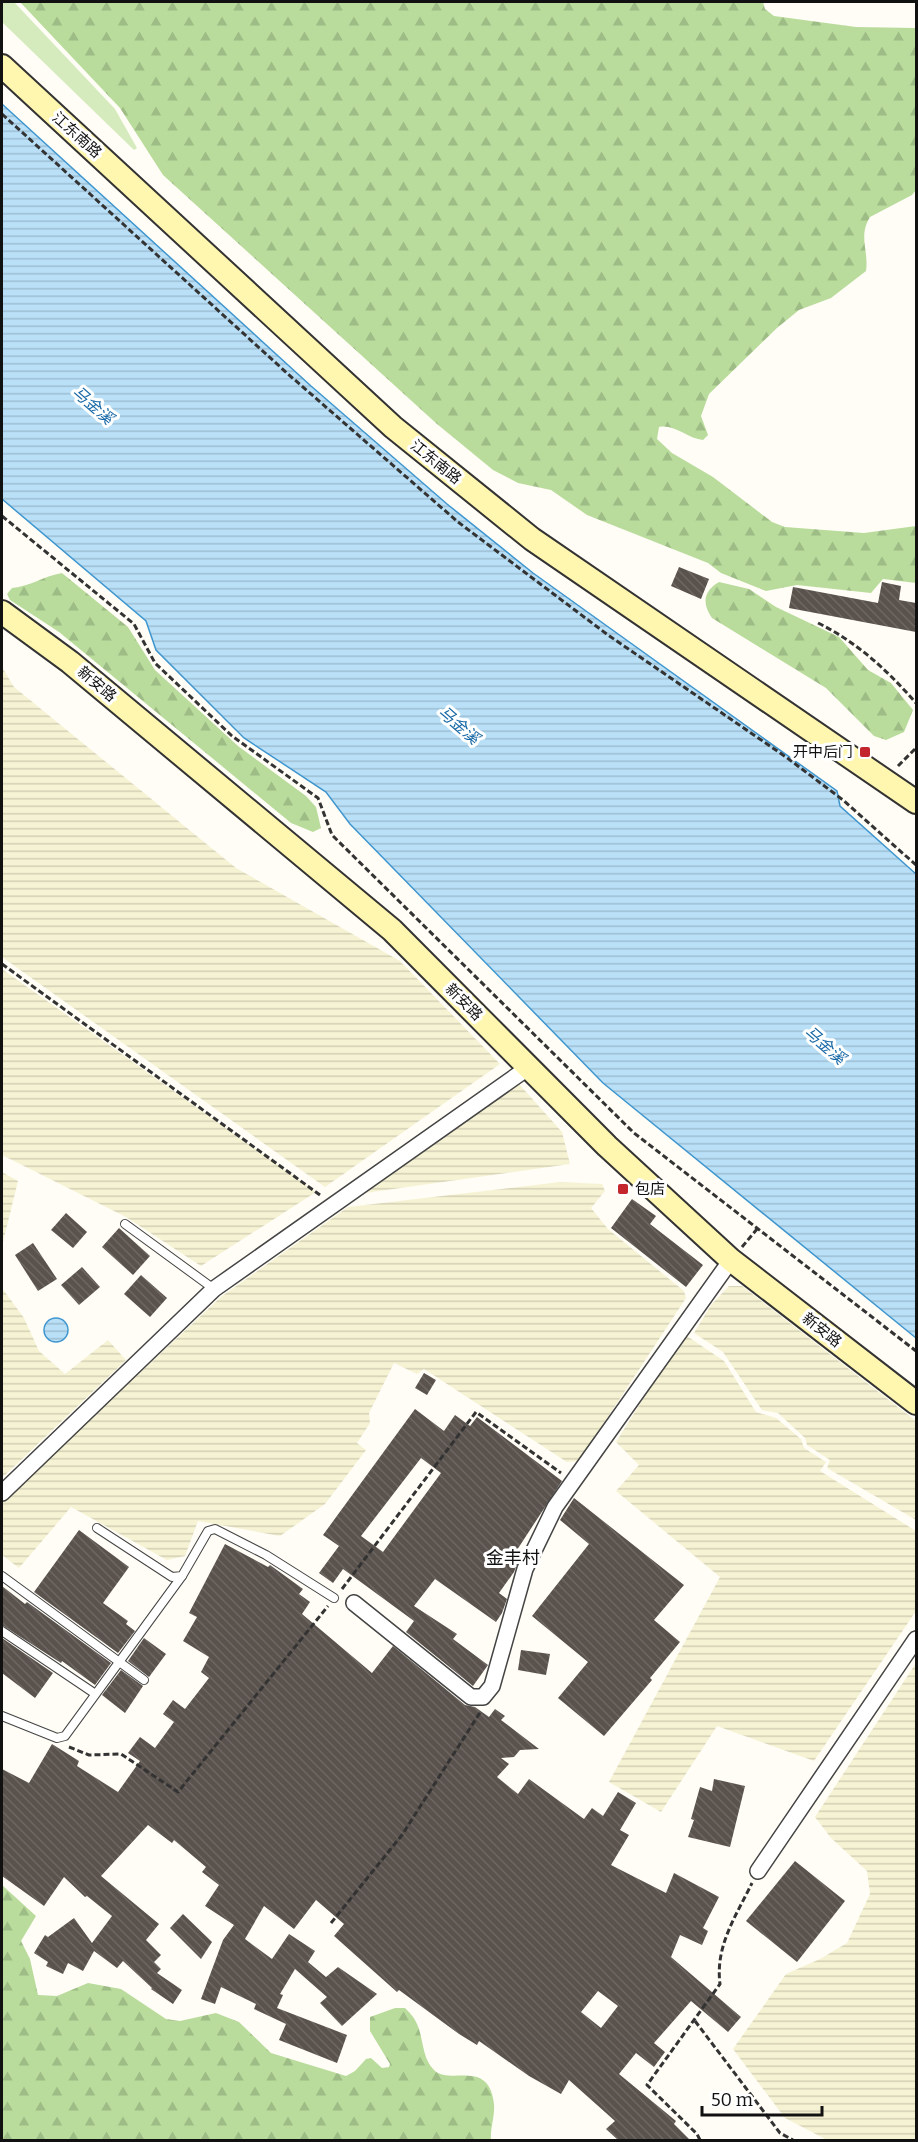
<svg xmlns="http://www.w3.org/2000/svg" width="918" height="2142" viewBox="0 0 918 2142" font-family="Bitter,'Noto Sans SC',serif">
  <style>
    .farmland { fill: url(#farmland-rules) }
    .forest { fill: url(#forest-firs) }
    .park { fill: #d5ebbd }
    .water { fill: url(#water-rules); stroke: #3f96cf; stroke-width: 1.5 }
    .building { fill: url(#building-back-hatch); fill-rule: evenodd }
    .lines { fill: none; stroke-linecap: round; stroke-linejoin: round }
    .lane-casing { stroke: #444; stroke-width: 10 }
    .street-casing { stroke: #444; stroke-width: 18 }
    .secondary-casing { stroke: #333; stroke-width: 26 }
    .path { stroke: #333; stroke-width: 3; stroke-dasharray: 6 3; stroke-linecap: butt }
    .lane { stroke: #fff; stroke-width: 8 }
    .street { stroke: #fff; stroke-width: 15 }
    .secondary { stroke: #fff6b0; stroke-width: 22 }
    .poi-dot { fill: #c4262e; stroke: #fff; stroke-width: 2 }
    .labels { text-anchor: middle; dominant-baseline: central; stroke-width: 6; stroke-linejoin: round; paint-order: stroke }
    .street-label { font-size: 15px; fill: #111; stroke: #fff }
    .poi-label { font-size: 15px; fill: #111; stroke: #fff; text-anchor: end }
    .water-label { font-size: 16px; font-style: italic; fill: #1768a6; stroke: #fff }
    .quarter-label { font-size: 18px; fill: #111; stroke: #fff }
  </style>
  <defs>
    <pattern id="farmland-rules" width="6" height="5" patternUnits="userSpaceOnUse" patternTransform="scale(1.5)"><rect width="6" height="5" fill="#f6f3d4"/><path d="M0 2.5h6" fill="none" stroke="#d2cfb5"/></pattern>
    <pattern id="forest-firs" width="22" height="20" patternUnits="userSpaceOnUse" patternTransform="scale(1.5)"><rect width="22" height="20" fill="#b9dc9c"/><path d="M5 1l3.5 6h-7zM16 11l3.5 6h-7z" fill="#9ebc85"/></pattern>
    <pattern id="water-rules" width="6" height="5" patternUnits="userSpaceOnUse" patternTransform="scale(1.5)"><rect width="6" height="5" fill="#b9e0f7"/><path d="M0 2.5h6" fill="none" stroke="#9ebfd3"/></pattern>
    <pattern id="building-back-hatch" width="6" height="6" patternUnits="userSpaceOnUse" patternTransform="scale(1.5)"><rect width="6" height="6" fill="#5a524d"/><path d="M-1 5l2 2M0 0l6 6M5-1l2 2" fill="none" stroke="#6d6662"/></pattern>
  </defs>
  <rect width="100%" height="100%" fill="#fffdf5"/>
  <g class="farmland">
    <path d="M2 667 14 687 236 868 400 961 500 1064 325 1187 2 957Z"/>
    <path d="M2 969 316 1192 201 1266 126 1217 2 1155Z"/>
    <path d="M519 1084 562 1132 570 1164 365 1193Z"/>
    <path d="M2 1172 18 1181 2 1246Z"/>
    <path d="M560 1182 602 1184 605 1191 591 1208 608 1229 684 1291 686 1298 579 1461 567 1462 424 1369 417 1374 394 1363 369 1413 370 1423 357 1443 366 1450 325 1504 280 1536 198 1521 185 1556 167 1560 71 1507 19 1568 2 1555V1502L222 1296 348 1207Z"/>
    <path d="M729 1286H742L916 1421V1520L827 1468 830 1460 807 1445 805 1438 778 1413 762 1410 723 1352 694 1333 711 1305Z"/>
    <path d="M2 1288 24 1318 39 1351 65 1374 108 1340 126 1360 2 1478Z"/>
    <path d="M684 1334 724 1361 756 1412 776 1418 801 1439 804 1448 826 1462 820 1471 916 1531V1611L814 1761 717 1726 661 1812 609 1782 720 1577 616 1491 639 1465 616 1442Z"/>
    <path d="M916 1663V2140H827L785 2118 733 2049 786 1974 820 1959 847 1943 870 1894 867 1871 831 1838 815 1817Z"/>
  </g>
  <g class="forest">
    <path d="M20 2H763L765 9 774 16 856 27 916 28V190L912 195 870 217C858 236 869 251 866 271L831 298 799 310 777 328 709 394 701 416 708 435 703 440C688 439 675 424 659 427L657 439 672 453 713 477 772 522 785 527 864 533 916 526V583L883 579 871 593 797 585 766 591 721 573 708 563 587 515 551 490 518 483 493 470 437 424 163 175 120 108Z"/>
    <path d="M62 573 128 627 155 670 238 746 306 796 316 807 321 828 313 832 291 823 59 632 10 600 7 594 12 588C31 586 44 576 62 573Z"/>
    <path d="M719 582 749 589 776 607 839 637 868 670 891 683 913 710 904 732 886 740 874 736 826 688 712 618C702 604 703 591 719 582Z"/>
    <path d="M2 1885 36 1916 21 1941 30 1959 38 1995 57 1996 88 1983 121 1989 166 2019 180 2021 216 2013 239 2022 271 2053 346 2076 355 2071 366 2059 371 2058 382 2068 389 2067 390 2064 370 2031V2017L395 2008H405C409 2012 414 2017 416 2022 424 2037 421 2057 434 2070 450 2086 489 2058 494 2104 495 2117 490 2128 491 2140H2Z"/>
  </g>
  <path class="park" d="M2 2H14L115 109 137 148 134 150 2 22Z"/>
  <g class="water">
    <path d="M2 104 311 386 447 504 533 573 837 791 840 806 916 874V1338L603 1083 350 824 326 792 244 738 156 650 146 621 2 499Z"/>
    <circle cx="56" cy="1330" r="12"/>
  </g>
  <g class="building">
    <path d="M679 567 709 579 701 599 671 586Z"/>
    <path d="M882 582 901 586 899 600 916 603V632L789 608 793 587 878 603Z"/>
    <path d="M632 1199 656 1216 650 1224 703 1265 686 1287 611 1228Z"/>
    <path d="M66 1213 87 1232 73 1248 51 1230Z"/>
    <path d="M119 1228 150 1256 133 1275 102 1247Z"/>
    <path d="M33 1243 57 1279 38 1291 15 1255Z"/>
    <path d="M82 1267 100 1287 79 1305 61 1285Z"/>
    <path d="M141 1275 167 1298 150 1317 124 1294Z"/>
    <path d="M424 1373 436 1380 427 1395 415 1388Z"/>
    <path d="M415 1409 444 1431 455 1415 470 1426 477 1417 562 1481 515 1553 520 1557 514 1572 499 1593 507 1599 502 1613 496 1622 435 1579 414 1606 457 1634 453 1639 488 1665 473 1686 406 1632 414 1621 343 1569 333 1583 319 1573 339 1546 323 1535ZM421 1458 441 1473 383 1552 361 1536Z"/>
    <path d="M574 1498 684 1585 654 1620 680 1642 650 1678 652 1680 604 1736 558 1698 588 1662 532 1616 589 1544 560 1520Z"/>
    <path d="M79 1530 129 1567 103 1603 128 1621 126 1624 135 1631 118 1653 34 1592Z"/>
    <path d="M225 1544 268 1567 270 1565 303 1589 299 1594 310 1602 302 1614 372 1673 393 1646 465 1705 475 1707 489 1717 495 1709 505 1716 501 1720 539 1749 520 1750 514 1757 501 1758 509 1764 497 1777 518 1794 529 1779 584 1819 592 1808 603 1816 618 1792 636 1803 620 1830 629 1835 611 1865 666 1893 674 1873 719 1897 703 1928 708 1931 702 1945 680 1935 671 1957 741 2017 728 2032 691 2001 654 2043 665 2052 654 2067 636 2053 619 2074 676 2121 674 2124 690 2140H618L606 2129 615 2121 569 2080 561 2094 529 2076 479 2041 477 2045 459 2034 399 1990 397 1992 334 1936 344 1924 316 1900 294 1929 264 1906 245 1939 272 1959 289 1934 315 1951 308 1962 326 1977 338 1967 377 1994 342 2026 320 2003 327 1997 295 1969 280 1994 283 1995 277 2008 347 2035 337 2063 279 2040 286 2024 254 2009 256 2004 221 1987 215 2004 201 1999 223 1940 234 1925 205 1906 219 1885 202 1872 206 1867 174 1840 172 1843 148 1825 101 1876 159 1924 146 1940 161 1955 154 1962 161 1969 157 1973 182 1990 173 2004 151 1989 152 1988 123 1961 117 1968 94 1951 83 1971 68 1963 63 1974 46 1966 48 1962 34 1953 45 1935 48 1937 74 1918 92 1943 112 1916 87 1896 85 1897 64 1877 44 1906 2 1876V1769L29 1783 52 1744 79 1761 77 1766 118 1792 140 1761 128 1753 140 1737 155 1748 174 1722 163 1714 173 1700 185 1709 209 1678 201 1672 209 1657 183 1641 197 1617 189 1613ZM598 1991 618 2006 601 2028 581 2012Z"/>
    <path d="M2 1586 25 1604 27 1602 111 1663 95 1685 62 1661 61 1663 2 1625Z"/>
    <path d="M2 1638 53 1673 35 1698 2 1673Z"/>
    <path d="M144 1638 166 1654 149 1677 128 1661Z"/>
    <path d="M521 1650 550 1654 546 1675 518 1670Z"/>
    <path d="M121 1670 143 1686 125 1713 102 1695Z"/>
    <path d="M714 1779 745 1786 730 1847 688 1837 694 1820 691 1819 700 1787 712 1791Z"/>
    <path d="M795 1861 845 1901 797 1962 746 1921Z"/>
    <path d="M183 1914 212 1942 201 1959 170 1928Z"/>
  </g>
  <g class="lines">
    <defs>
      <g id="lane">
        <path d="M125 1224 214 1289"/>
        <path d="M97 1528 172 1577 182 1576 208 1531 215 1529 266 1555 334 1598"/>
        <path d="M2 1576 144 1680"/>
        <path d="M2 1631 94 1693"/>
        <path d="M2 1716 57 1738 65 1736 182 1576"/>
      </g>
      <g id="street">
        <path d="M2 1493 214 1289 529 1067"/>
        <path d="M354 1603 471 1697H483L492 1686 525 1569 555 1507 731 1260"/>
        <path d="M758 1871 916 1639"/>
      </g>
      <g id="secondary">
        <path d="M2 66 393 427 532 539 916 802"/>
        <path d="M2 612 70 662 392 930 607 1146 731 1260 916 1403"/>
      </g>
    </defs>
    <use href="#lane" class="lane-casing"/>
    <use href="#street" class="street-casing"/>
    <use href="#secondary" class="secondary-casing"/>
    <g class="path">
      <path d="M2 114 288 374 458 522 608 635 786 757 843 800 916 865"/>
      <path d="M2 516 134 624 155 663 232 736 318 798 332 835 634 1133 916 1351"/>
      <path d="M818 623C857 642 888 671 916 703"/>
      <path d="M898 766 916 748"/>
      <path d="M2 964 320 1195"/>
      <path d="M742 1247 757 1229"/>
      <path d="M342 1589 476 1412 561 1473"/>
      <path d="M69 1747 89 1755 121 1754 178 1792 328 1606"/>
      <path d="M331 1923 402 1835 481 1711"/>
      <path d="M695 2021 780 2133 793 2140"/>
      <path d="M700 2140 697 2134 647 2085 720 1984C715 1946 736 1916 752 1883"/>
    </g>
    <use href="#lane" class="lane"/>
    <use href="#street" class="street"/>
    <use href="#secondary" class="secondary"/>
  </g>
  <g class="poi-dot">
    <rect x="859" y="746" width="12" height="12" rx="3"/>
    <rect x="617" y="1183" width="12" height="12" rx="3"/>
  </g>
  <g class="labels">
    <g class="street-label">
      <text transform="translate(77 135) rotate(42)">江东南路</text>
      <text transform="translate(436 462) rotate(39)">江东南路</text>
      <text transform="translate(97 684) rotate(40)">新安路</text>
      <text transform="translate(464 1002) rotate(45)">新安路</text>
      <text transform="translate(822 1330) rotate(38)">新安路</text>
    </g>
    <g class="poi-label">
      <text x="853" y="752">开中后门</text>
      <text x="635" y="1189" text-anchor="start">包店</text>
    </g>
    <g class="water-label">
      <text transform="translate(93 405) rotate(41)">马金溪</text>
      <text transform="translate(459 725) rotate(41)">马金溪</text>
      <text transform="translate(825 1045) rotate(41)">马金溪</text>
    </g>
    <g class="quarter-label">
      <text x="513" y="1558">金丰村</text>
    </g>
  </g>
  <rect width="918" height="2142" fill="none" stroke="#111111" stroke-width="6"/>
  <path d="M702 2106v9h120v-9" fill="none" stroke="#111111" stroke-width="3"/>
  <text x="711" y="2106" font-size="18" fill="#111111" stroke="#ffffff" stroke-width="4.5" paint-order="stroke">50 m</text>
</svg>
